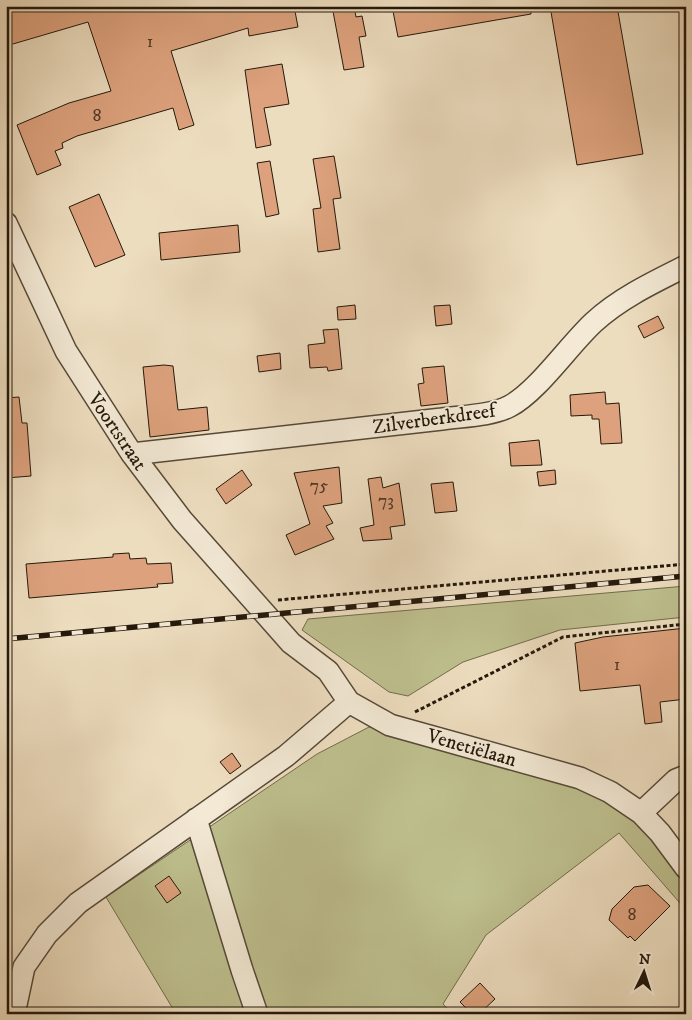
<svg xmlns="http://www.w3.org/2000/svg" width="692" height="1020" viewBox="0 0 692 1020" font-family="'IM FELL DW Pica',serif">
  <style>
    .green { fill: #bebf8e; stroke: #716c4c }
    .building { fill: #dda27d; stroke: #24180b }
    .lines { fill: none; stroke-linecap: round; stroke-linejoin: round }
    .minor-casing { stroke: #564938; stroke-width: 24 }
    .path { stroke: #24180b; stroke-width: 3; stroke-dasharray: 4 2.5; stroke-linecap: butt }
    .minor { stroke: #f3e9d5; stroke-width: 21 }
    .rail-casing { stroke: #24180b; stroke-width: 5.5 }
    .rail { stroke: #f3e9d5; stroke-width: 4; stroke-dasharray: 11; stroke-linecap: butt }
    .labels { text-anchor: middle; stroke-width: 4; stroke-linejoin: round; paint-order: stroke }
    .number-label { font-size: 18px; fill: #523a28 }
    .street-label { font-size: 20px; fill: #24180b; stroke: #f3e9d5 }
  </style>
  <rect width="100%" height="100%" fill="#edddbf"/>
  <filter id="stains"><feTurbulence type="fractalNoise" baseFrequency=".004" numOctaves="4"/><feColorMatrix values="0 0 0 0 .2 0 0 0 0 .09 0 0 0 0 .02 0 0 0 .5 -.17"/></filter>
  <radialGradient id="worn" r=".72"><stop offset=".6" stop-color="#630" stop-opacity="0"/><stop offset="1" stop-color="#630" stop-opacity=".3"/></radialGradient>
  <path class="green" d="M686,586V617L560,630L463,662L408,696L389,692L302,630L308,619Z
    M369,727L492,756L598,796L646,823L686,880V910L619,833L486,935L443,1004L453,1014H176L106,897L317,754Z"/>
  <path class="building" d="M6,6H294L298,27L249,36L248,28L171,51L194,125L179,130L173,108L77,136L62,143L63,148L55,151L61,165L37,175L17,125L69,103L111,91L88,22L6,46Z
    M332,6H354L356,17L362,16L366,36L359,37L364,67L344,70Z
    M392,6H531V14L398,37Z
    M550,6H617L643,154L577,165Z
    M282,64L289,104L264,108L271,145L256,148L245,70Z
    M334,156L341,198L333,199L340,249L318,252L313,209L321,208L313,159Z
    M270,161L279,214L266,217L257,163Z
    M99,194L125,255L95,267L69,207Z
    M238,225L240,252L161,260L159,233Z
    M355,305L356,319L338,320L337,307Z
    M450,305L452,324L436,326L434,306Z
    M658,316L664,328L644,338L638,326Z
    M338,329L342,369L328,371L327,367L310,368L308,345L325,343L323,330Z
    M280,353L281,369L259,372L257,356Z
    M164,365L173,366L178,410L207,407L209,430L150,437L143,367Z
    M444,366L448,403L421,406L418,384L424,383L422,368Z
    M605,392L606,404L619,403L622,443L601,444L599,419H592V415L571,416L570,395Z
    M19,397L22,423H27L31,476L6,478V398Z
    M539,440L542,465L511,466L509,443Z
    M339,467L342,503L323,506L333,523L326,526L334,539L295,555L286,535L310,524L294,473Z
    M242,470L252,485L226,504L216,489Z
    M555,470L556,484L539,486L537,472Z
    M381,477L383,488L399,483L405,525L390,527L392,539L363,541L360,528L374,525L368,479Z
    M453,482L457,511L435,513L431,484Z
    M129,553L130,559L146,558L147,564L171,563L173,583L157,584L158,587L29,598L26,564L113,557V554Z
    M686,628V699L660,702L662,722L645,724L640,685L580,691L575,643L603,637Z
    M232,753L241,766L230,774L220,762Z
    M169,876L181,893L167,903L155,886Z
    M648,885L670,906L635,941L630,936L628,938L609,920L612,909L634,887Z
    M480,983L495,999L479,1014H472L460,1002Z"/>
  <g class="lines">
    <defs>
      <path id="minor" d="M6,223L66,351L132,454L182,520L291,643L328,671L349,702L390,725L580,778L610,792L641,813L660,833L686,868
        M132,454L442,419C463,416 491,416 510,406C538,391 569,345 594,322C620,298 654,282 686,266
        M641,813L676,780L686,776
        M196,819L242,970L257,1014
        M14,1014L24,967L47,934L78,903L286,756L349,702"/>
    </defs>
    <use href="#minor" class="minor-casing"/>
    <path class="path" d="M278,600L686,564
      M415,712L563,637L686,624"/>
    <use href="#minor" class="minor"/>
    <defs>
      <path id="rail" d="M6,639L686,576"/>
    </defs>
    <use href="#rail" class="rail-casing"/>
    <use href="#rail" class="rail"/>
  </g>
  <g class="labels">
    <g class="number-label">
      <text x="150" y="47">1</text>
      <text x="97" y="121">8</text>
      <text x="319" y="491">75</text>
      <text x="386" y="506">73</text>
      <text x="617" y="670">1</text>
      <text x="632" y="920">8</text>
    </g>
    <g class="street-label">
      <text transform="translate(434 418) rotate(-8)" y="7">Zilverberkdreef</text>
      <text transform="translate(118 431) rotate(56)" y="7">Voortstraat</text>
      <text transform="translate(472 747) rotate(16)" y="7">Venetiëlaan</text>
    </g>
  </g>
  <rect width="692" height="1020" fill="none" stroke="#edddbf" stroke-width="25"/>
  <rect x="8" y="8" width="677" height="1005" fill="none" stroke="#24180b" stroke-width="2.5"/>
  <rect x="12" y="12" width="667" height="995" fill="none" stroke="#24180b"/>
  <g transform="translate(644 972) rotate(4)" stroke="#f3e9d5" stroke-width="4" paint-order="stroke">
  <path d="M0-4L9 19L0 12L-9 19Z" fill="#24180b"/>
  <text y="-8" font-size="14" font-weight="bold" text-anchor="middle" fill="#24180b">N</text>
  </g>
  <rect width="100%" height="100%" filter="url(#stains)"/>
  <rect width="100%" height="100%" fill="url(#worn)"/>
</svg>
